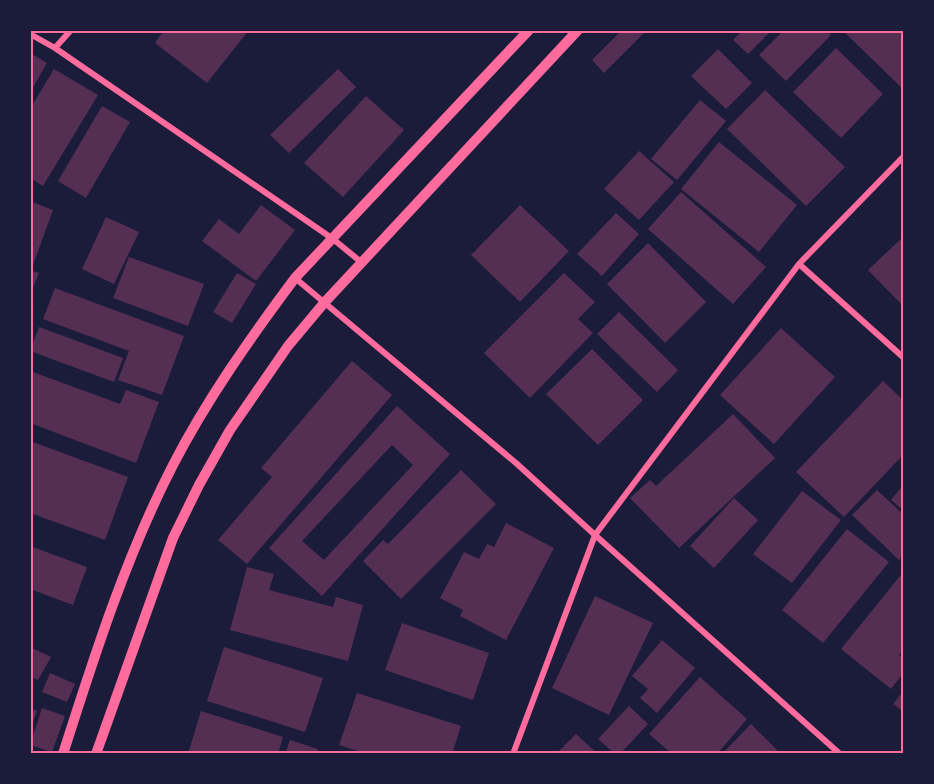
<svg xmlns="http://www.w3.org/2000/svg" width="934" height="784" viewBox="0 0 934 784" font-family="'Fira Sans Condensed',sans-serif">
  <style>
    .building { fill: #542f53; fill-rule: evenodd }
    .lines { fill: none; stroke-linecap: round; stroke-linejoin: round }
    .minor { stroke: #ff6b9d; stroke-width: 6 }
    .tertiary { stroke: #ff6b9d; stroke-width: 10 }
    .neatline { fill: none; stroke: #ff6b9d; stroke-width: 2 }
  </style>
  <rect width="100%" height="100%" fill="#1b1b3a"/>
  <path class="building" d="M164,30H249L207,83L155,43Z
    M622,30H647L604,73L592,60Z
    M743,30H772L748,54L733,40Z
    M784,30H826L831,35L786,81L759,55Z
    M842,30H904V90Z
    M836,48L883,94L841,138L793,92Z
    M718,49L752,83L726,109L691,76Z
    M30,53L47,63L30,93Z
    M54,69L98,95L43,186L30,178V109Z
    M338,69L356,87L289,153L270,135Z
    M765,90L845,167L806,206L727,129Z
    M366,96L404,130L343,197L304,163Z
    M700,100L726,121L677,180L651,159Z
    M102,106L130,122L86,198L58,181Z
    M719,142L797,205L759,252L681,189Z
    M639,151L674,182L639,220L604,189Z
    M681,192L766,267L733,304L648,229Z
    M30,201L53,210L33,265L30,264Z
    M261,205L295,230L256,281L202,241L219,219L239,234Z
    M520,205L569,251L520,302L471,255Z
    M616,213L639,234L602,276L577,254Z
    M106,217L139,232L114,284L82,269Z
    M904,236V307L868,270Z
    M648,243L706,302L665,343L607,284Z
    M129,257L204,284L188,326L113,298Z
    M30,270L39,273L30,295Z
    M237,273L256,284L232,323L213,312Z
    M564,273L595,302L578,319L593,333L530,398L484,353Z
    M55,288L184,336L162,395L118,380L129,351L43,319Z
    M619,312L678,370L657,392L597,334Z
    M39,327L123,358L114,382L30,351Z
    M781,328L835,377L774,444L720,395Z
    M592,349L643,400L598,445L546,394Z
    M352,361L392,395L247,564L218,540L272,477L261,468Z
    M33,372L120,404L126,390L159,402L136,463L30,423V380Z
    M883,381L904,401V454L844,517L796,472Z
    M397,406L450,454L322,596L269,548ZM392,445L413,465L324,560L302,541Z
    M733,414L775,458L679,548L630,498L650,480L656,486Z
    M30,441L128,477L105,540L30,513Z
    M461,470L496,504L401,599L363,561L383,540L388,544Z
    M904,484V511L891,500Z
    M877,490L904,515V555L899,560L852,515Z
    M802,491L841,520L792,583L753,554Z
    M734,498L758,520L714,568L690,546Z
    M506,523L554,548L506,640L460,616L463,610L440,598L464,552L479,559L487,544L494,547Z
    M847,529L889,562L823,643L782,610Z
    M30,546L87,567L73,605L30,589Z
    M247,567L274,574L269,590L333,607L336,597L363,605L348,661L230,630Z
    M904,571V649L899,655L904,659V672L891,689L841,649Z
    M595,596L653,623L609,715L552,688Z
    M402,623L489,653L473,700L385,670Z
    M662,640L695,668L657,713L640,698L648,689L632,676Z
    M30,647L51,657L38,680L30,677Z
    M224,647L323,678L305,732L207,701Z
    M50,673L75,684L67,702L42,692Z
    M700,677L747,719L717,754H672L649,734Z
    M904,690V712L893,704Z
    M357,693L461,726L452,754H367L339,745Z
    M629,706L648,724L620,754H615L598,739Z
    M30,708L37,711L30,731Z
    M42,708L65,716L52,752L30,745Z
    M201,711L283,737L278,754H188Z
    M751,724L781,754H722Z
    M576,734L598,754H556Z
    M290,740L318,749L317,754H285Z"/>
  <g class="lines">
    <path class="minor" d="M30,34L55,48L333,239L361,262
      M55,48L71,30
      M799,264L904,358
      M295,278L516,463L595,535L513,754
      M840,754L595,535L799,264L904,156"/>
    <path class="tertiary" d="M63,754C94,657 126,556 173,465C207,399 251,337 295,278L529,30
      M96,754L173,538L199,485L230,430L288,346L324,303L578,30"/>
  </g>
  <rect width="934" height="784" fill="none" stroke="#1b1b3a" stroke-width="63"/>
  <rect x="32" y="32" width="870" height="720" class="neatline"/>
</svg>
